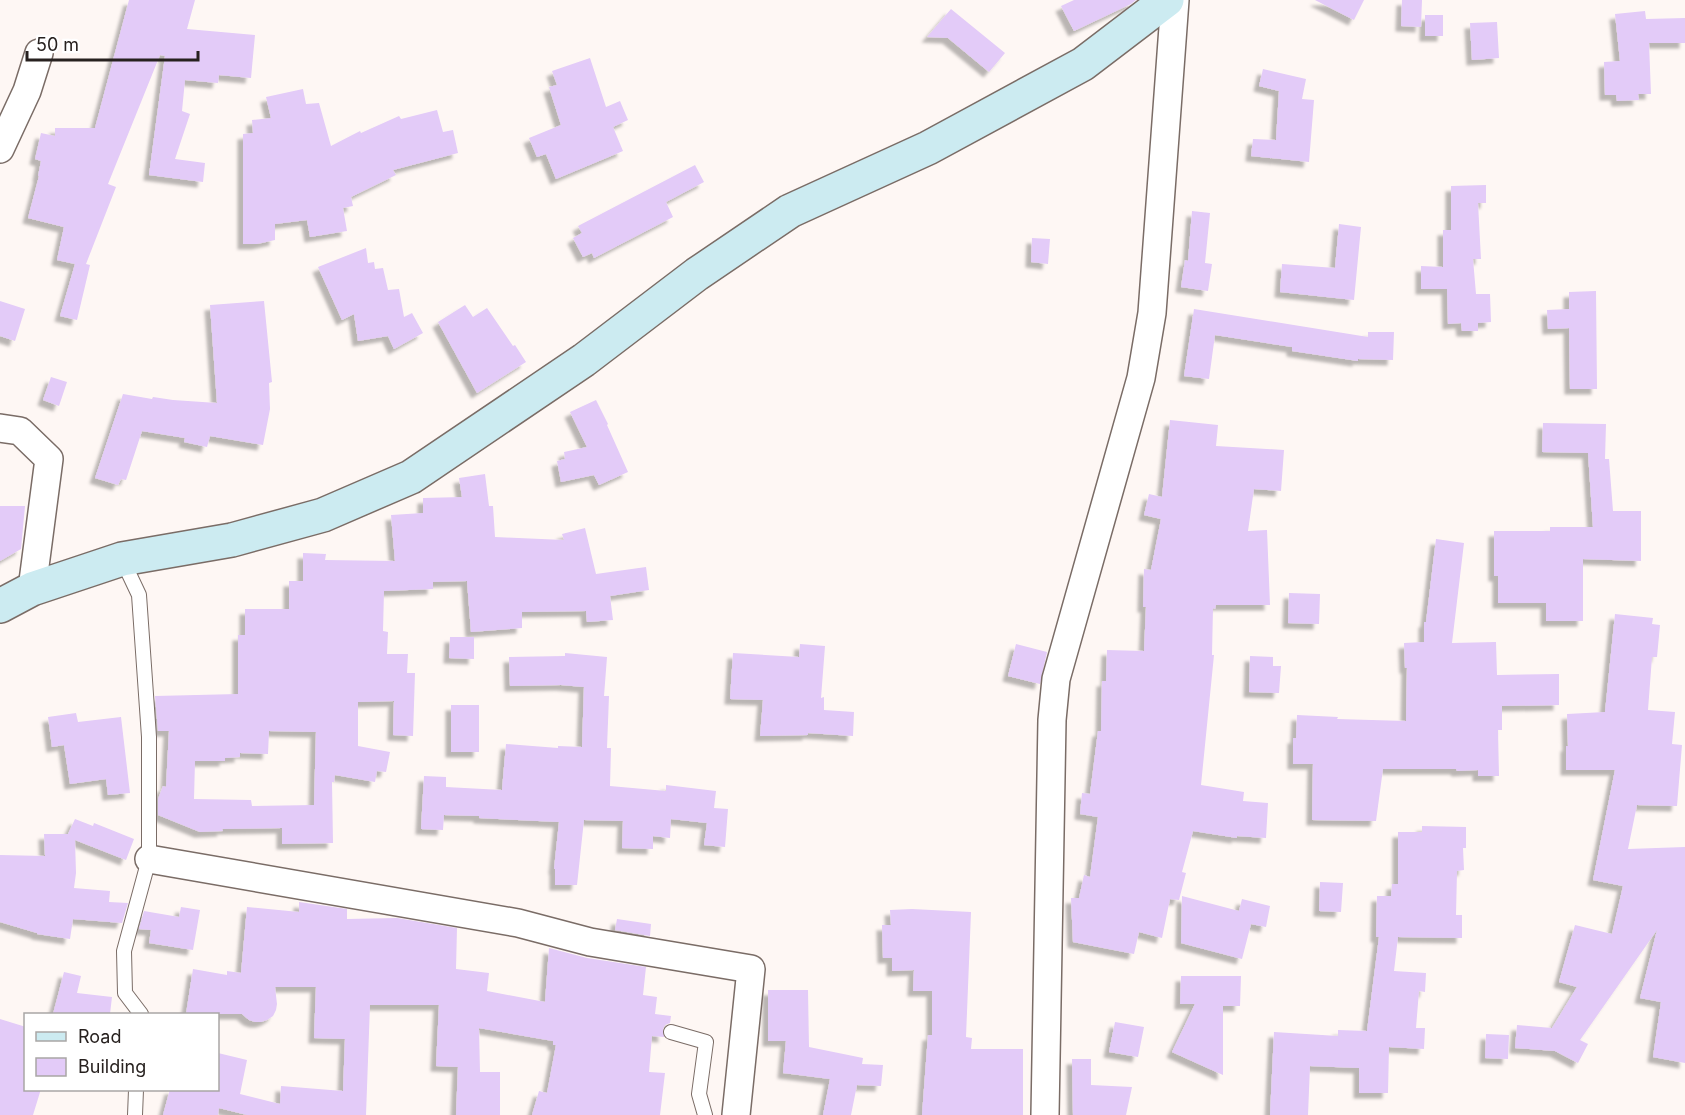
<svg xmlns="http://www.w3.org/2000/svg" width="1685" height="1115" viewBox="0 0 1685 1115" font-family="Inter,sans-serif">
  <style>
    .building { fill: #e3cbf8; fill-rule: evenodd; filter: url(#shadow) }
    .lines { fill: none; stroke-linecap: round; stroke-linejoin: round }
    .lane-casing { stroke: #7a6c66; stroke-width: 16 }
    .street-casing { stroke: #7a6c66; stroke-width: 30 }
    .secondary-casing { stroke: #7a6c66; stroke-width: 36 }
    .lane { stroke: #fff; stroke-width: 14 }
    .street { stroke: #fff; stroke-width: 27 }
    .secondary { stroke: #ccebf1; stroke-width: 33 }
  </style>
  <defs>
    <filter id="shadow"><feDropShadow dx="-5.5" dy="5.5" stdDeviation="1.5" flood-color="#0004"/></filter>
  </defs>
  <rect width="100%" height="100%" fill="#fef7f4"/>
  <path class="building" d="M129,0H195L187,29L255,35L251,78L219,75L218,83L185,80L182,111L190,114L175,159L205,163L203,182L149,175L165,56L160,55L108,184L116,187L86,264L90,265L77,320L60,316L75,264L57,260L64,227L28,218L39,176H38L41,161L35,159L41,133L55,136V128H95Z
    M1074,0H1136L1131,4L1074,31L1061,6Z
    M1315,0H1364L1354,20Z
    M1402,0H1422L1421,27L1401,26Z
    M951,9L1005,53L989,72L948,38L927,37Z
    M1645,11L1646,19L1685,18V43H1649L1651,94H1638L1639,100L1617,101L1616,95H1605L1604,62L1620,61L1615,14Z
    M1425,15H1443V36H1425Z
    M1497,22L1499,58L1472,60L1470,23Z
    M590,58L606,107L620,101L628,120L613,127L623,151L556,179L546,154L537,157L529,138L561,125L549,87L557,85L552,71Z
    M1263,69L1306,79L1302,99L1314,100L1309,162L1251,156L1253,139L1276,140L1279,91L1259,86Z
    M303,89L306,104L319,103L331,146L360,131L361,133L399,116L401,119L437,110L443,132L453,130L458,153L393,170L396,175L351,197L353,206L343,208L347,231L310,237L307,220L275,224V240L257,244H243V134L253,133L252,120L271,118L266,97Z
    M695,165L704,182L666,202L673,217L594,258L592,253L583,257L573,238L582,233L578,226Z
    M1486,185V203H1478L1481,259H1473L1476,294H1490L1491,322L1478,323V331H1462L1461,323L1448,324L1447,289H1421V266L1443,267V230H1451V186Z
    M1192,211L1210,213L1205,263L1212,264L1208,291L1181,287L1185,260L1188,261Z
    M1339,224L1361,227L1354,300L1280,292L1282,264L1335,268Z
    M1032,238L1050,239L1048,264L1031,262Z
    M366,248L368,263L374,262L375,269L383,268L388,290L399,289L404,317L412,313L423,333L394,349L388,336L358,341L354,314L342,320L318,267Z
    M1596,291L1597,389H1570L1569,328L1548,329L1547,310L1569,309V292Z
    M0,301L25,309L15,341L0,336Z
    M264,301L272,382L269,383L270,409L263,445L210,436L207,447L184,442L185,438L142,431L126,480L121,479L118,485L95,478L123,394L152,399L153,397L173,400L217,403L210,305Z
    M465,305L473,317L487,308L513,346L515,345L526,362L477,393L438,322Z
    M1194,309L1368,337V332H1394L1393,360L1358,359V361L1292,351V347L1215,335L1209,379L1184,376Z
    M51,377L67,382L59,406L43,400Z
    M596,400L608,424L607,425L628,472L599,485L594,475L561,482L557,461L565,459L564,452L587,447L570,412Z
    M1170,420L1218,425L1216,446L1284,450L1281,491L1254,489L1248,531L1267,530L1270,605H1216L1215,609L1213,608L1212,655H1214L1201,785L1244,792L1243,801L1268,803L1266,838L1237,836V838L1193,831L1182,872L1186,873L1179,900L1170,899L1162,938L1139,932L1134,954L1073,942L1071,898H1079L1084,875L1090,877L1098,817L1080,814L1082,793L1090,794L1098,731H1101L1102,681H1106L1107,650L1144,651L1146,607H1143L1144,569L1151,570L1161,519L1144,515L1149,494L1162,497Z
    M1543,423L1606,424L1605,459H1609L1613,511H1641V561L1583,559V621H1546V603H1498V576H1494V531H1550V527H1593L1588,453L1542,452Z
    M485,474L489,506H493L495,537L564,540L562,534L585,528L596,574L646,567L649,590L610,596L613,620L587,622L586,611L522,612V628L471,632L467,581L433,582V589L384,591L383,631L388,632L387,654H408L407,673H415L413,736L393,735L394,701L358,702V746L390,752L386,772L377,771L375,782L335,775L334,782H332L333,843L282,844V828L222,829L223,831L200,832L158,815V799L163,786L166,787L169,731H158L155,696L238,694V635H245V609H289V581H303V553L326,554L325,560L395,561L391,515L423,513V498L462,497L459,478ZM269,731L316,732L314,805L252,806L251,800L194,799L195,761H225V758L240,757V753L268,754Z
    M0,506H25L21,549L0,561Z
    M1436,539L1464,543L1452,643L1496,642L1497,675L1559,674V705L1502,706V730H1498L1499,776H1478V770L1457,771L1456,769H1383L1376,821L1312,820L1313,764H1293V738H1296L1297,715L1338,717L1337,719L1406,721L1407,668H1405L1404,643L1424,642V622H1426Z
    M1289,593L1320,594L1319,624L1288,623Z
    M1615,614L1653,618L1652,624L1660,625L1657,657H1652L1648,710L1675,712L1672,744L1682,745L1677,806L1637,805L1628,849L1685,847V1063L1653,1057L1661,1002L1640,998L1657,930L1580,1040L1588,1044L1578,1063L1555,1051L1515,1048L1517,1025L1552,1028L1577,987L1559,982L1575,925L1612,934L1623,886L1593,880L1615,770H1566V746H1568L1567,714L1605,712Z
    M450,637H474V659L449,658Z
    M800,644L825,646L821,698L824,697V710L854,712L853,736L808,733V735L760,736L763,700L730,699L733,653L799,657Z
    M1016,644L1047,652L1040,684L1008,676Z
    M565,653L607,657L604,696H609L607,748H611L610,786L666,791V785L716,791L714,808L728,809L725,847L704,845L707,823L671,819L670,838L653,836V849L622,848L623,821L584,820L577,885H555V869H554L559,822L479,818V816L444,815L443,830L421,829L424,776L446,777V787L502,790L506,744L558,748V746L582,747L584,687L561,685L510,686L509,657L565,656Z
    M1250,656L1273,657V666H1281L1279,693L1249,692Z
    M451,705H479V752H451Z
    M76,713L78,722L121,717L130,793L108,795L106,779L70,784L64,745L52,747L48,717Z
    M75,819L93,826L94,823L134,839L126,860L75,840L76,873L74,888L110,891L109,902L128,903L122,923L73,919L70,939L37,934V933L0,922V855L45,856L44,834H68Z
    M1422,826L1466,827V848H1463L1464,870L1457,871L1456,915H1462V938L1398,937L1394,971L1426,973L1425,992L1419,991L1416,1028H1425L1424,1049L1389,1047L1388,1093H1359V1068L1310,1066L1308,1115H1270L1274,1032L1338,1036V1030L1367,1031L1379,937H1376L1377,896H1391L1392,884H1398V832H1422Z
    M1320,882L1343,883L1341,912L1319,911Z
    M1182,896L1239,911L1242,899L1270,906L1266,927L1251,924L1242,959L1181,943Z
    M299,902L347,909V919L397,918L457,928L456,969L489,973L487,991L545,1002L549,948L587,958L646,967L643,995L657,997L655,1014L671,1016L670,1023L665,1025L663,1029L664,1037L652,1036L649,1072L665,1073L660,1115H532L539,1091L547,1093L556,1045H553V1041L479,1028L480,1072H500V1115H456L458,1067L436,1066L439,1005H370L366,1115H247L219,1108L218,1115H163L170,1089H218V1053L247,1060L240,1094L280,1104L281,1086L343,1091L345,1039L314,1038L316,987H275L277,1004L276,1010L273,1016L267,1020L261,1022H255L249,1020L242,1014H186L193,969L227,975V971L241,973L247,907L299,912Z
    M181,907L200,910L193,950L149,943L151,930L139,929L144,911L179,917Z
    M912,909L971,912L966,1037L972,1038L971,1049H1023V1115H922L928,1035H932V991H913L914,970L892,971V958H883L882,925H891L890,910Z
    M617,919L651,924L650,936L615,930Z
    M64,972L81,976L77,993L112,997L110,1014H87L72,1013V1014H53Z
    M1181,976H1241L1240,1006H1223V1075L1172,1052L1195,1004H1180Z
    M768,990H808L809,1047L863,1058L862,1064L883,1065L881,1086L857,1085L851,1115H823L830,1079L783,1073L786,1041H768Z
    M0,1019L26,1027V1089H41L33,1115H0Z
    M1115,1022L1144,1027L1138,1057L1109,1052Z
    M1486,1034L1509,1035L1508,1059L1485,1058Z
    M1072,1059H1091V1085L1132,1087L1126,1115H1073Z"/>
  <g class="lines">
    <defs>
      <path id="lane" d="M122,559L139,595L149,737V859L124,951L125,993L141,1014
        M671,1032L706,1042L699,1094L705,1115
        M135,1115L136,1090"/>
      <path id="street" d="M0,149L27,91L39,53
        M0,428L20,431L49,459L32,589
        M149,859L518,923L590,942L751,969L736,1115
        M1045,1115L1052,720L1056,679L1141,378L1152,313L1175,0"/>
      <path id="secondary" d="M0,606L32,589L122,559L232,540L323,515L411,477L584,360L697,274L790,211L928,148L1083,64L1167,0"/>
    </defs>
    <use href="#lane" class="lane-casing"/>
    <use href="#street" class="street-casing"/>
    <use href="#secondary" class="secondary-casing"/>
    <use href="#lane" class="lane"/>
    <use href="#street" class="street"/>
    <use href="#secondary" class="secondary"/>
  </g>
  <rect x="24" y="1013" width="195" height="78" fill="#ffffff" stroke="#a9a6a5" stroke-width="1.5"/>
  <rect x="36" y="1032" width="30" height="9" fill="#ccebf1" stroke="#a9a6a5" stroke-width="1.5"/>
  <text x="78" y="1043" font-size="18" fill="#27211f">Road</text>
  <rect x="36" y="1058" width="30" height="18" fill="#e3cbf8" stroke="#a9a6a5" stroke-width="1.5"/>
  <text x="78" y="1073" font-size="18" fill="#27211f">Building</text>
  <path d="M27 51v9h171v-9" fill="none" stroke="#27211f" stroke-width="3"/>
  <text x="36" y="51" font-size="18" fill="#27211f" stroke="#ffffff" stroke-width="4.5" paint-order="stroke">50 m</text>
</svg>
